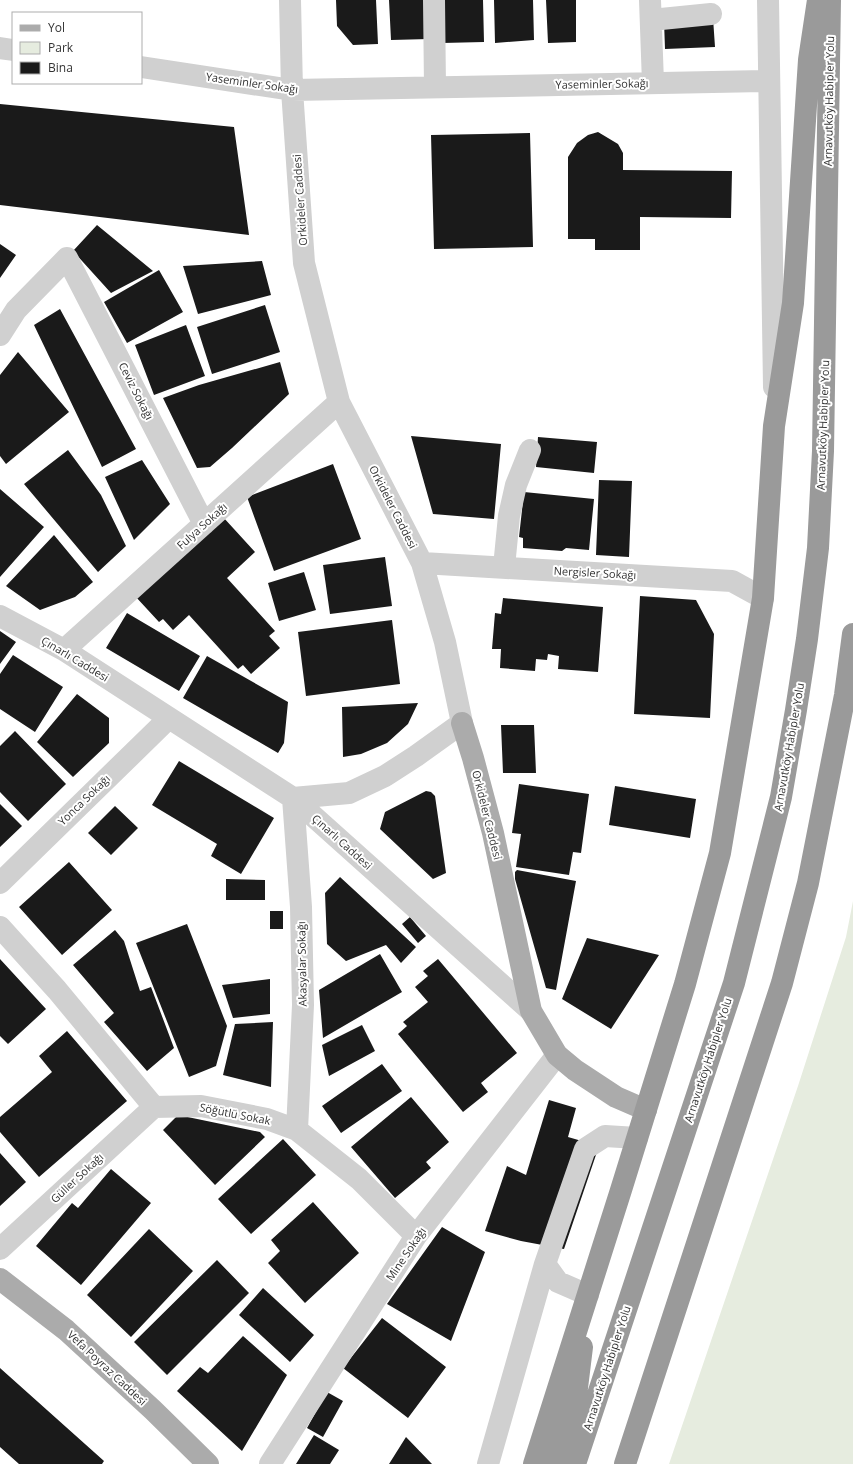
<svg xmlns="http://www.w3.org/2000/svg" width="853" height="1464" viewBox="0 0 853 1464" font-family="'Open Sans',sans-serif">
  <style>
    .green { fill: #e6ecdf }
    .building { fill: #1a1a1a }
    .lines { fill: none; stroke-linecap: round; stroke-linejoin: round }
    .minor { stroke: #d0d0d0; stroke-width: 22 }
    .major { stroke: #ababab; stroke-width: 22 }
    .highway { stroke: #9a9a9a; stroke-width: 22 }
    .labels { text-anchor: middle; stroke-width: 4; stroke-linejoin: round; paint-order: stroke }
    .street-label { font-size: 11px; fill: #333; stroke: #fff }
  </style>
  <rect width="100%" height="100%" fill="#fff"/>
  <path class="green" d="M853,901V1464H669L798,1086L846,937Z"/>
  <path class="building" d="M336,0H376L378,44L353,45L337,26Z
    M389,0H428L429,39L391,40Z
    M441,0H483L484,42L442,43Z
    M494,0H533L534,40L495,43Z
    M546,0H576V42L548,43Z
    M713,18L715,47L665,49L664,21Z
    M0,104L234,127L249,235L0,205Z
    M598,132L618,144L623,153V170L732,171L731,218L640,217V250H595V239H568V157L577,143L588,135Z
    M530,133L533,247L434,249L431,135Z
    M97,225L153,271L111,293L73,251Z
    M0,244L16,255L0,278Z
    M262,261L271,295L198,314L183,266Z
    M159,270L183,312L127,343L104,302Z
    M265,305L280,352L212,374L197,327Z
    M60,309L136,449L102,467L34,325Z
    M186,325L205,376L154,395L135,345Z
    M18,352L69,412L6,464L0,456V375Z
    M280,362L289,394L232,448L210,467L197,468L163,398L199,385Z
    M411,436L501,444L494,519L433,514Z
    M538,437L597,442L594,473L536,467Z
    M68,450L101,495L126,546L98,572L24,484Z
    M142,460L170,504L134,540L105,477Z
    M333,464L361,539L274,571L247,497Z
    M599,480L632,481L629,557L596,555Z
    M0,489L44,527L0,577Z
    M524,492L594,499L589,550L566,548L562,551L523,548V538L519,537Z
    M223,517L255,552L227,578L275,631L269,636L280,648L251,674L243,665L238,669L189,615L173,630L163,619L159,622L135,596Z
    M54,535L93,582L75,597L40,610L6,586Z
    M385,557L392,606L330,614L323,565Z
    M304,572L316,610L279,621L268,583Z
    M640,596L696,600L714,634L710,718L634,714Z
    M503,598L603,607L598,672L558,669L559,656L548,654L547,660L536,659L535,671L500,668L501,649H492L495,613L501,614Z
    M127,613L200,656L179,691L106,648Z
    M392,620L400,684L306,696L298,632Z
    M0,631L16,642L0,664Z
    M13,655L63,687L35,732L0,709V674Z
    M207,656L288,702L284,743L278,753L183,698Z
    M77,694L109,718V743L73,777L37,742Z
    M418,703L408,724L387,743L361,754L343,757L342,707Z
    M501,725H534L536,773H503Z
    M15,731L66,784L28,821L0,792V746Z
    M179,761L274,818L241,874L211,856L217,844L152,805Z
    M519,784L589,794L581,853L573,852L569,875L516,867L521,834L512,833Z
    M615,786L696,799L690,838L609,825Z
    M426,791L431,792L435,796L446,873L433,879L380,829L385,812Z
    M0,804L22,826L0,847Z
    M115,806L138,828L111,855L88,833Z
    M69,862L112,910L62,955L19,907Z
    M517,870L576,881L556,990L546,988L515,879V872Z
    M340,877L416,947L401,963L386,945L346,961L327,944L325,893Z
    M226,879L265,880V900H226Z
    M270,911H283V929H270Z
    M410,917L426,936L418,943L402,924Z
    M187,924L227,1026L216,1066L189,1077L136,943Z
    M115,930L124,941L140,991L151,987L174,1048L147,1071L104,1022L114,1013L73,965Z
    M587,938L659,955L611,1029L562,999Z
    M380,954L402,992L323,1038L319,990Z
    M0,959L46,1009L8,1044L0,1036Z
    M438,959L517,1053L481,1083L488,1092L463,1112L398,1034L407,1026L403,1022L428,1002L415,987L428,976L423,971Z
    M270,979V1014L233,1018L222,985Z
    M273,1022L271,1087L223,1075L235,1024Z
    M362,1025L375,1051L329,1076L322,1045Z
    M67,1031L127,1101L39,1177L0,1132V1117L52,1072L39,1056Z
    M382,1064L402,1091L341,1133L322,1106Z
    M411,1097L449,1142L426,1162L431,1168L395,1198L351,1147Z
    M549,1100L576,1108L568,1137L599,1146L564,1249L521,1241L485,1231L507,1166L526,1175Z
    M178,1115L260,1132L265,1137L215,1185L163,1130Z
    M283,1139L316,1175L251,1234L218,1199Z
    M0,1153L26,1182L0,1206Z
    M111,1169L151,1203L81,1285L36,1246L72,1203L78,1208Z
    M313,1202L359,1253L305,1303L268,1263L280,1251L271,1240Z
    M442,1227L485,1252L451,1341L387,1304Z
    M149,1229L193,1271L131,1337L87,1295Z
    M217,1260L249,1293L167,1375L134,1342Z
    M263,1288L314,1335L290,1362L239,1315Z
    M382,1318L446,1367L408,1418L343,1368Z
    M243,1336L287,1375L242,1451L177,1391L200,1367L208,1373Z
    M0,1368L104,1461L102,1464H19L0,1447Z
    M327,1392L343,1401L323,1437L307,1428Z
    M314,1435L339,1450L330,1464H296Z
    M406,1437L432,1464H389Z"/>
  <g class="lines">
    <path class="minor" d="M290,0L292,90L304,263L339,402L422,563L445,642L462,723L416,756L385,776L349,793L293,798
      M434,0L435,87
      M650,0L653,83
      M768,0L774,387
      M651,20L711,14
      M0,48L13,50
      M141,67L292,90L769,81
      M0,335L16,310L67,258L204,524
      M422,563L732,581L763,598
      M504,567L509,516L516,485L530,450
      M0,616L64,650L293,798L531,1011
      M64,650L339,402
      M293,798L301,907L303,1005L297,1130
      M0,883L169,718
      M0,927L57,990L154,1107
      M154,1107L201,1106L267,1119L297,1130L359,1179L416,1236
      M0,1249L154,1107
      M588,1295L558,1282L545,1264L585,1149L605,1136L637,1138
      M270,1464L416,1236L557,1055
      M488,1464L545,1264"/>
    <path class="major" d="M462,723L473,758L493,833L531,1011L557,1055L575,1070L616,1097L646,1110
      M0,1279L66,1330L153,1410L208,1464"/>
    <path class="highway" d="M534,1464L621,1190L685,984L720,853L763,598L774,426L793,303L809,60L818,0
      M555,1464L576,1396L582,1347
      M575,1464L734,983L781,797L796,710L807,639L818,548L823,451L830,0
      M625,1464L782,983L808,883L845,695L853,634"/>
  </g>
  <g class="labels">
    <g class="street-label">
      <text transform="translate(252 83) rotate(8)" y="4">Yaseminler Sokağı</text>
      <text transform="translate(602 84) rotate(-1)" y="4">Yaseminler Sokağı</text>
      <text transform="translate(829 101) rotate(-89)" y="4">Arnavutköy Habipler Yolu</text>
      <text transform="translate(300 200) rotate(-94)" y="4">Orkideler Caddesi</text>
      <text transform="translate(136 391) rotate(63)" y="4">Ceviz Sokağı</text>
      <text transform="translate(823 425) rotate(-88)" y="4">Arnavutköy Habipler Yolu</text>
      <text transform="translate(393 507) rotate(63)" y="4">Orkideler Caddesi</text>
      <text transform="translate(202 526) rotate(-42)" y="4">Fulya Sokağı</text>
      <text transform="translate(595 573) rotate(3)" y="4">Nergisler Sokağı</text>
      <text transform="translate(75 659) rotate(31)" y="4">Çınarlı Caddesi</text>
      <text transform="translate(789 747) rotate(-80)" y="4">Arnavutköy Habipler Yolu</text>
      <text transform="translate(84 800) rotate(-44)" y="4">Yonca Sokağı</text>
      <text transform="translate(487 815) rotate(76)" y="4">Orkideler Caddesi</text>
      <text transform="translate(342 842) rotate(42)" y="4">Çınarlı Caddesi</text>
      <text transform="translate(302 964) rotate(-91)" y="4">Akasyalar Sokağı</text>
      <text transform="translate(708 1060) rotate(-72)" y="4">Arnavutköy Habipler Yolu</text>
      <text transform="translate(235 1114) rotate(11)" y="4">Söğütlü Sokak</text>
      <text transform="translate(77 1178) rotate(-43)" y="4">Güller Sokağı</text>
      <text transform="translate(406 1254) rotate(-56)" y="4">Mine Sokağı</text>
      <text transform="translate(107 1368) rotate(43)" y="4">Vefa Poyraz Caddesi</text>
      <text transform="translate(607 1368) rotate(-72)" y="4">Arnavutköy Habipler Yolu</text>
    </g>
  </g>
  <rect x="12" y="12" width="130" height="72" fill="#ffffff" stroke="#adadad"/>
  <rect x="20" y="25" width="20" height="6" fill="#ababab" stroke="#adadad"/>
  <text x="48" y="32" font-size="12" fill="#333333">Yol</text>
  <rect x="20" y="42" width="20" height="12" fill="#e6ecdf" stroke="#adadad"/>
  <text x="48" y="52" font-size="12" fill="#333333">Park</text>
  <rect x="20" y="62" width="20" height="12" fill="#1a1a1a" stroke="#adadad"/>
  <text x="48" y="72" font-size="12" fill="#333333">Bina</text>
</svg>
